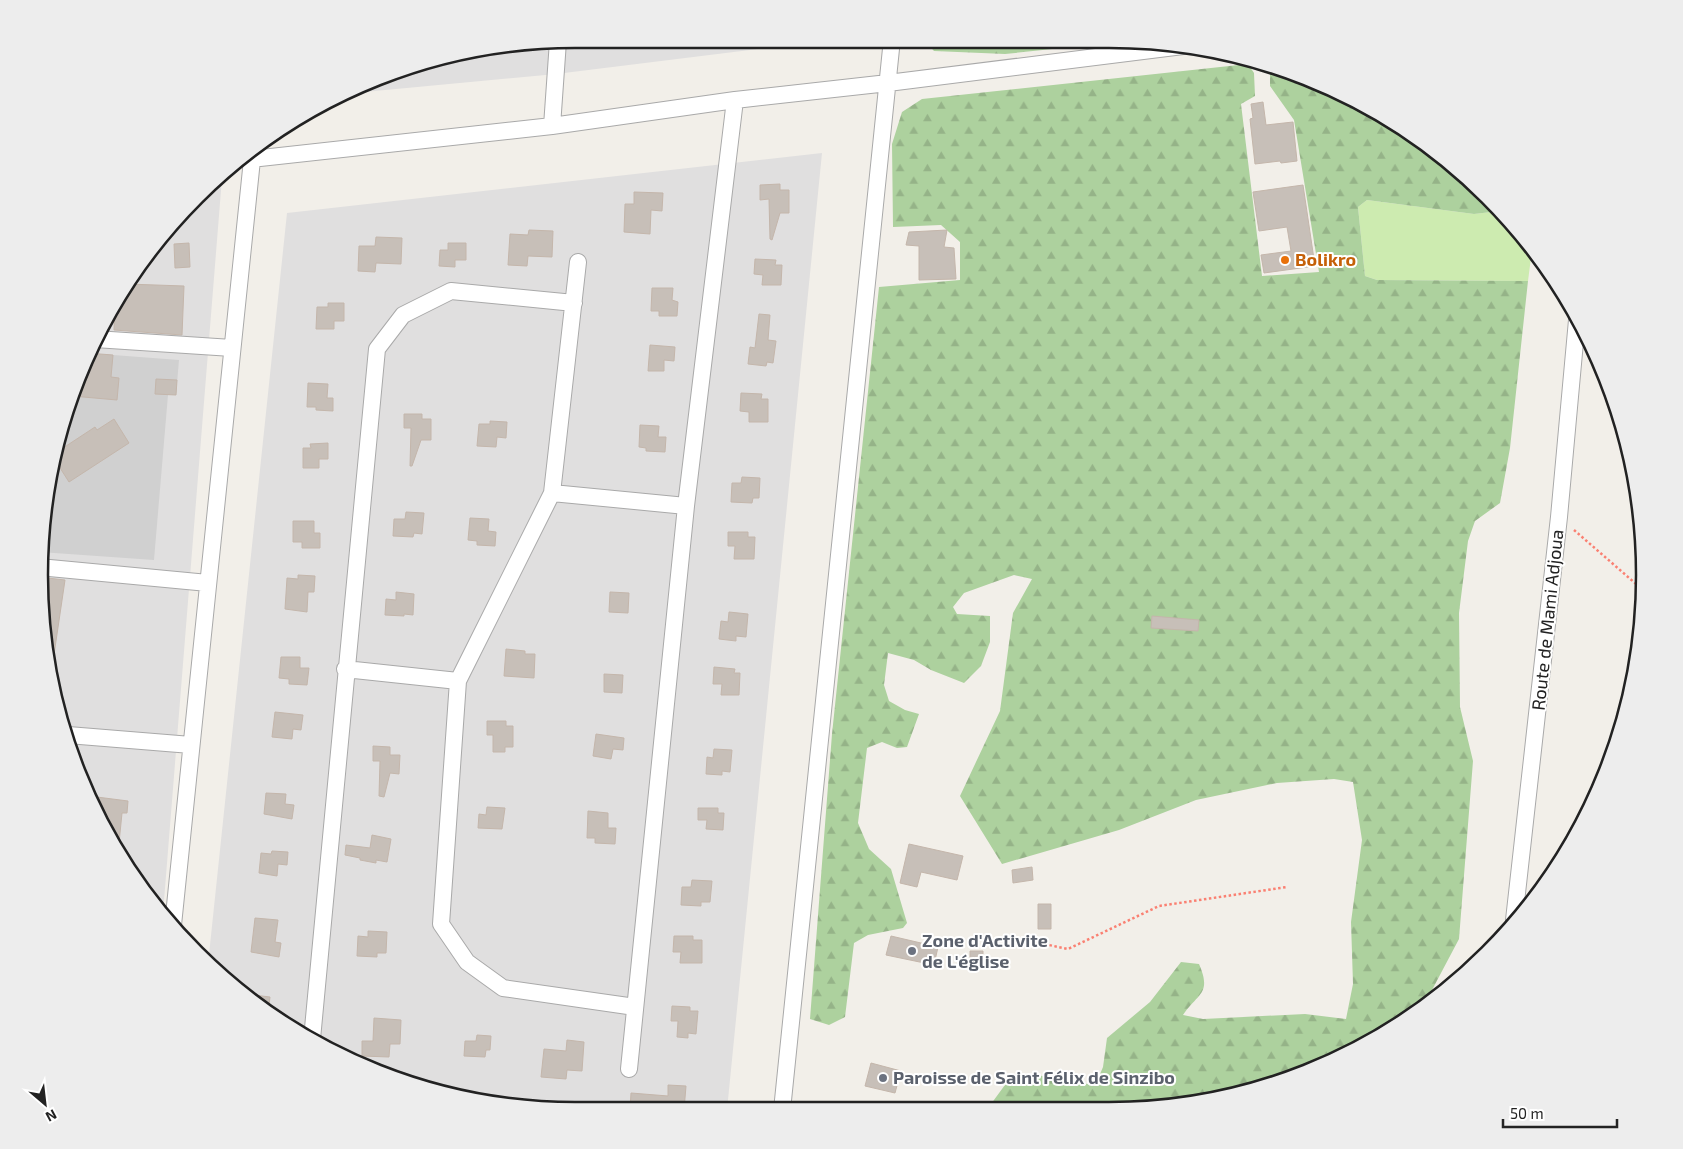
<svg xmlns="http://www.w3.org/2000/svg" width="1683" height="1149" viewBox="0 0 1683 1149" font-family="'Exo 2',sans-serif">
  <style>
    .residential { fill: #e0dfdf }
    .religious { fill: #d0d0d0 }
    .grass { fill: #cdebb0 }
    .forest { fill: url(#forest-firs) }
    .building { fill: #c7bfb8; stroke: #c4b6ab }
    .lines { fill: none; stroke-linecap: round; stroke-linejoin: round }
    .minor-casing { stroke: #a9a9a9; stroke-width: 18 }
    .path { stroke: #fa8072; stroke-width: 2.5; stroke-dasharray: 2.5 2.5; stroke-linecap: butt }
    .minor { stroke: #fff; stroke-width: 16 }
    .food-dot { fill: #e8710a; stroke: #fff; stroke-width: 2 }
    .worship-dot { fill: #6b7280; stroke: #fff; stroke-width: 2 }
    .labels { text-anchor: middle; stroke-width: 4; stroke-linejoin: round; paint-order: stroke }
    .food-label { font-size: 18px; font-weight: bold; fill: #c56008; stroke: #fff; text-anchor: start }
    .street-label { font-size: 18px; fill: #222; stroke: #fff }
    .worship-label { font-size: 18px; font-weight: bold; fill: #5b616d; stroke: #fff; text-anchor: start }
    .rim { fill: none; stroke: #222; stroke-width: 2.5 }
  </style>
  <defs>
    <pattern id="forest-firs" width="22" height="20" patternUnits="userSpaceOnUse" patternTransform="scale(1.25)"><rect width="22" height="20" fill="#add19e"/><path d="M5 1l3.5 6h-7zM16 11l3.5 6h-7z" fill="#95b388"/></pattern>
  </defs>
  <rect width="100%" height="100%" fill="#f2efe9"/>
  <path class="residential" d="M574,39H840L556,74L343,94L369,80L436,57Z
    M822,153L727,1110H575L545,1107L365,1067L277,1020L208,964L287,213Z
    M222,178L163,913L129,872L94,812L49,679L39,575L43,505L80,369L111,306L172,221Z"/>
  <path class="religious" d="M87,353L179,360L176,395H168L154,560L40,552L43,505L80,369Z"/>
  <path class="grass" d="M1367,200L1474,214L1500,211L1532,250L1528,281L1377,280L1365,276L1358,207Z"/>
  <path class="forest" d="M923,39H1108L1130,41L1005,54L934,51Z
    M1248,64L1254,73L1255,96L1241,104L1262,276L1319,272L1294,120L1270,86V68L1346,94L1434,149L1488,196L1500,211L1474,214L1367,200L1358,207L1365,276L1377,280L1528,281L1510,448L1500,503L1475,521L1468,541L1459,613L1460,707L1473,761L1459,939L1423,1007L1346,1055L1213,1100L1108,1110H990L991,1104L1013,1074L1060,1077L1095,1086L1103,1067L1107,1038L1150,1002L1181,962L1199,964C1212,994 1198,993 1183,1015L1203,1019L1305,1014L1346,1019L1353,984L1351,922L1362,840L1353,782L1334,779L1277,783L1196,800L1119,830L1002,864L960,796L1000,711L1013,613L1032,579L1014,575L964,593L953,607L957,614L990,616V642L981,666L964,683L931,670L914,660L888,653L884,685L889,701L905,710L919,714L907,747L897,748L882,742L867,748L858,823L869,849L891,869L907,923L903,928L868,935L854,943L845,1017L829,1025L810,1019L832,734L879,287L960,280V242L941,225L893,227L892,144L902,112L922,99Z"/>
  <path class="building" d="M1263,102L1266,125L1293,122L1297,161L1281,163L1280,161L1255,164L1250,119L1253,118L1251,104Z
    M780,184V190H789V213H780L772,240L770,239L769,199L760,200V185Z
    M1303,185L1315,266L1264,273L1261,255L1291,251L1287,227L1259,231L1253,192Z
    M634,192L663,193L662,211L651,210L650,234L624,232L625,204H634Z
    M529,230L553,231L552,257L528,256L527,266L508,265L510,234L528,235Z
    M947,230L944,247L954,248L956,279L919,280V246L906,245L909,232Z
    M376,237L402,238L401,264L376,263L375,272L358,271L359,246H375Z
    M189,243L190,267L175,268L174,244Z
    M448,243H466V260H455V267L439,266L440,250H448Z
    M755,259L776,260L775,265H782L781,285H762L763,275L754,274Z
    M127,284L184,286L182,335L114,330L115,300Z
    M652,288H673L672,300L678,302L677,316H659V311H651Z
    M328,303H344V321H334V329H316L317,307H328Z
    M759,314L770,315L768,340L776,341L773,363L767,362L766,366L748,364L750,347L755,348Z
    M650,345L675,347L674,361L664,360V371H648Z
    M87,353L113,355L111,377L119,378L117,400L72,396L80,369Z
    M156,379L177,380L176,395L155,394Z
    M308,383L328,384L327,398H333V411L316,410V407H307Z
    M741,393L762,394L761,399H768V422H749V412L740,411Z
    M404,414H422V419H431V440H421L412,466H410L411,428H404Z
    M114,419L129,443L69,482L55,460L57,452L95,427L97,430Z
    M490,421L507,422L506,438L497,437L496,447L477,446L479,424H490Z
    M640,425L659,426L658,437H666L665,452L646,451V448L639,447Z
    M328,443V459H319V468H303V448H311L310,444Z
    M742,477L760,478L759,498H753L752,503L731,502L732,483H741Z
    M406,512L424,513L422,534L414,533L413,537L393,536L394,519H405Z
    M470,518L489,519L488,531L496,532L495,546L477,545V541L468,540Z
    M293,521H314V533H320V548H302V542H293Z
    M728,532H748V537H755L754,559H734L735,546H728Z
    M298,575L315,576L314,592H308L307,612L285,609L287,578L298,579Z
    M39,577L65,580L52,668L48,667Z
    M396,592L414,594L413,615L404,614V616L385,615L386,599L396,600Z
    M610,592L629,593L628,613L609,612Z
    M729,612L748,614L746,637L736,636V641L719,639L721,621L728,622Z
    M1152,616L1199,620L1198,631L1151,628Z
    M506,649L525,651V654H535L534,678L504,676Z
    M281,657H300V668H309L307,685L289,684V679L279,678Z
    M714,667L735,669L734,673H740L739,695H721L722,684H713Z
    M604,674L623,675L622,693L604,692Z
    M275,712L303,715L301,730L293,729L292,739L272,737Z
    M487,721H506V726H513V747H505V752H493V735H487Z
    M596,734L624,738L623,750L613,749L611,759L593,756Z
    M373,746L390,747V755H400L399,774L390,773L384,797L379,796L380,761H373Z
    M714,749L732,750L730,772L722,771V775L706,774L707,757L713,758Z
    M266,793L286,794L285,804L294,805L292,819L264,814Z
    M89,796L128,801L127,813H122L118,853L94,812Z
    M487,807L505,808L502,829L478,828L479,814L486,815Z
    M698,808H718V813H724L723,830L706,829L707,820H698Z
    M588,811L608,813V828H616L615,844L595,843V838H587Z
    M372,835L391,839L387,862L376,860V863L360,860V858L345,855L346,845L370,848Z
    M909,844L963,856L957,880L921,872L917,887L900,883Z
    M272,851L288,852L287,865L278,864L277,876L259,873L261,853L271,854Z
    M1032,867L1033,880L1013,883L1012,870Z
    M692,880L712,881L710,902H701V906L681,905L682,887H691Z
    M1038,904H1051V929H1038Z
    M255,918L278,920L275,942L281,943L279,957L251,952Z
    M368,931L387,932L386,953H377V957L357,956L358,936L368,937Z
    M674,936H693V940H702V963H680L681,952H673Z
    M891,936L938,947L934,965L886,955Z
    M970,951H983V963H970Z
    M246,994L270,997L268,1013L260,1006Z
    M672,1006L690,1007V1011H698L696,1034L688,1033V1038L677,1037L678,1021H671Z
    M374,1018L401,1020L400,1044H390L389,1057L362,1056V1041H373Z
    M477,1035L491,1036L490,1050H486L485,1057L464,1056L465,1041H476Z
    M567,1040L584,1042L582,1071L567,1070L566,1079L541,1077L544,1049L566,1051Z
    M871,1063L901,1071L895,1093L865,1086Z
    M668,1085L686,1086L684,1110H630L631,1093L668,1096Z"/>
  <g class="lines">
    <defs>
      <path id="minor" d="M552,126L558,41
        M252,159L552,126L735,100L888,83L1183,46
        M578,262L552,493L458,681L441,924L467,962L503,988L635,1007
        M95,339L232,348
        M552,493L686,506
        M39,567L208,583
        M345,669L458,681
        M68,735L191,745
        M1514,920L1559,517L1577,320
        M173,925L253,150
        M312,1039L377,349L403,315L451,291L574,303
        M629,1069L686,506L735,100
        M782,1110L892,39"/>
    </defs>
    <use href="#minor" class="minor-casing"/>
    <path class="path" d="M1574,530L1643,590
      M1025,940L1068,949L1159,906L1287,887"/>
    <use href="#minor" class="minor"/>
  </g>
  <circle class="food-dot" cx="1285" cy="260" r="5"/>
  <g class="worship-dot">
    <circle cx="912" cy="951" r="5"/>
    <circle cx="883" cy="1078" r="5"/>
  </g>
  <g class="labels">
    <g class="food-label">
      <text x="1295" y="266">Bolikro</text>
    </g>
    <g class="street-label">
      <text transform="translate(1548 620) rotate(-84)" y="6">Route de Mami Adjoua</text>
    </g>
    <g class="worship-label">
      <text x="922" y="947">Zone d'Activite<tspan x="922" dy="21">de L'église</tspan></text>
      <text x="893" y="1084">Paroisse de Saint Félix de Sinzibo</text>
    </g>
  </g>
  <path d="M0 0H1683V1149H0ZM575 48H1109A527 527 0 0 1 1636 575V575A527 527 0 0 1 1109 1102H575A527 527 0 0 1 48 575V575A527 527 0 0 1 575 48Z" fill="#ededed" fill-rule="evenodd"/>
  <path class="rim" d="M575 48H1109A527 527 0 0 1 1636 575V575A527 527 0 0 1 1109 1102H575A527 527 0 0 1 48 575V575A527 527 0 0 1 575 48Z"/>
  <g transform="translate(45 1104) rotate(152)" stroke="#ffffff" stroke-width="4" paint-order="stroke">
  <path d="M0-4L9 19L0 12L-9 19Z" fill="#222222"/>
  <text y="-8" font-size="14" font-weight="bold" text-anchor="middle" fill="#222222">N</text>
  </g>
  <path d="M1503 1119v8h114v-8" fill="none" stroke="#222222" stroke-width="2.5"/>
  <text x="1510" y="1119" font-size="15" fill="#222222" stroke="#ffffff" stroke-width="4" paint-order="stroke">50 m</text>
</svg>
